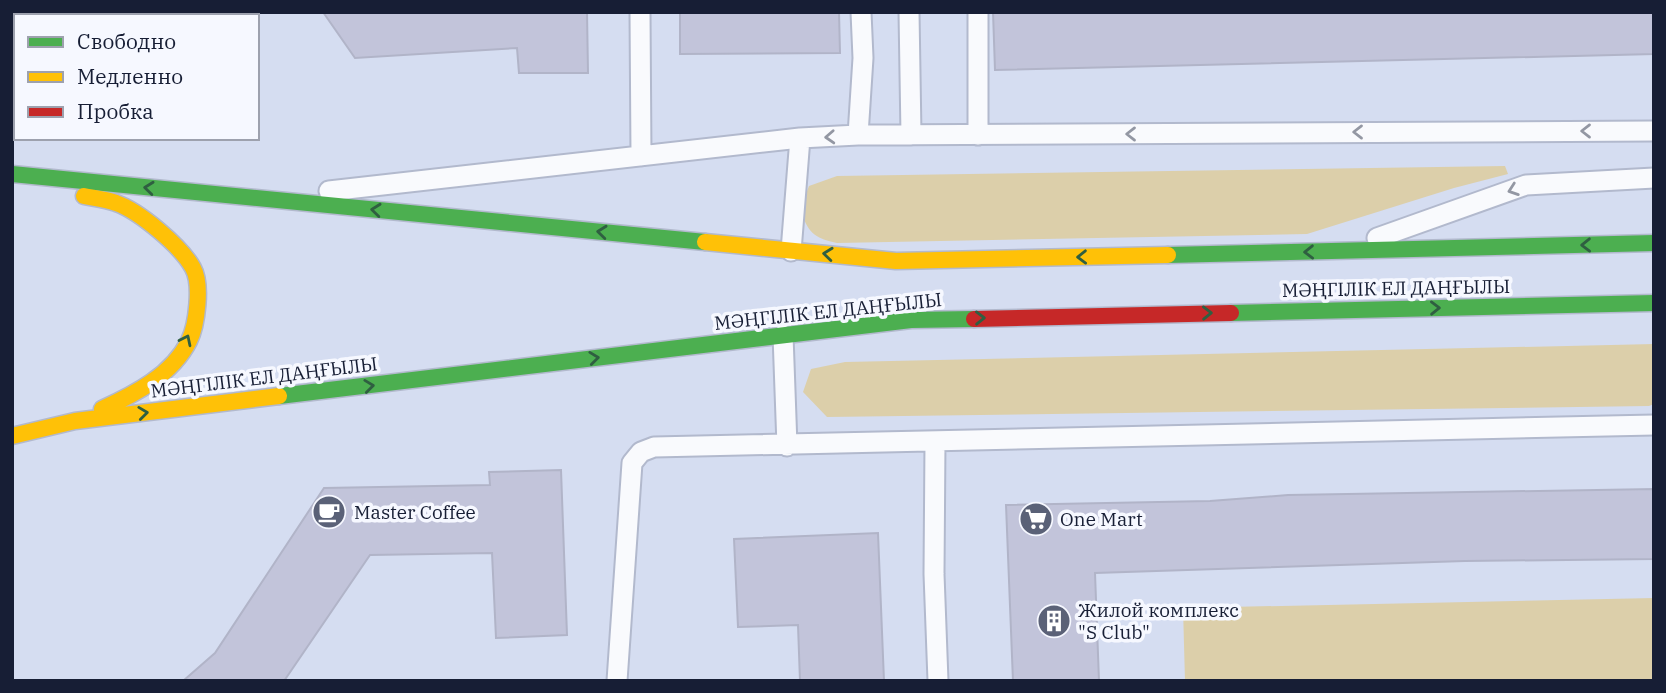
<svg xmlns="http://www.w3.org/2000/svg" width="1666" height="693" viewBox="0 0 1666 693" font-family="'IBM Plex Serif',serif">
  <style>
    .green { fill: #dccfaa }
    .building { fill: #c2c4da; stroke: #b1b4c8; stroke-width: 2 }
    .lines { fill: none; stroke-linecap: round; stroke-linejoin: round }
    .lane-casing { stroke: #b2b9cd; stroke-width: 23 }
    .fast-casing { stroke: #b2b9cd; stroke-width: 19 }
    .slow-casing { stroke: #b2b9cd; stroke-width: 19 }
    .jam-casing { stroke: #b2b9cd; stroke-width: 19 }
    .lane { stroke: #f9fafd; stroke-width: 19 }
    .fast { stroke: #4caf50; stroke-width: 16 }
    .slow { stroke: #ffc107; stroke-width: 16 }
    .jam { stroke: #c62828; stroke-width: 16 }
    .oneway { stroke: #9397a3 }
    .oneway2 { stroke: #2f5f41 }
    .labels { text-anchor: middle; stroke-width: 7; stroke-linejoin: round; paint-order: stroke }
    .street-label { font-size: 19px; fill: #171e35; stroke: #f6f8ff }
    .poi-label { font-size: 19px; fill: #171e35; stroke: #f6f8ff; text-anchor: start }
  </style>
  <rect width="100%" height="100%" fill="#d5ddf1"/>
  <path class="green" d="M1505,166L1508,174L1454,188L1307,234L837,243C813,238 808,232 800,209L809,186L837,176Z
    M1654,344V404L1649,406L827,417L803,392L811,369L845,362Z
    M1654,598V681H1185L1183,608Z"/>
  <path class="building" d="M323,12H587L588,73H519L517,48L355,58Z
    M680,12H839L840,53L680,54Z
    M993,12H1654V54L995,70Z
    M561,470L567,635L496,638L492,553L370,555L284,681H183L215,653L324,488L490,485L489,472Z
    M1654,489V559L1465,561L1095,573L1099,681H1013L1006,505L1210,501L1288,495Z
    M878,533L884,681H800L798,625L738,627L734,539Z"/>
  <g class="lines">
    <defs>
      <path id="lane" d="M640,12L641,156
        M909,12L911,135
        M978,12V135
        M858,135L863,58L861,12
        M800,138L858,135L1654,131
        M329,191L800,138L791,251
        M1377,238L1526,185L1654,178
        M783,335L787,446
        M935,442L934,574L938,681
        M617,681L632,463L641,452L654,447L1654,425"/>
      <path id="fast" d="M12,174L705,242
        M1168,255L1654,243
        M1231,313L1654,303
        M279,396L911,320L974,319"/>
      <path id="slow" d="M84,196C94,198 106,199 116,203C139,211 181,246 193,268C202,284 197,325 189,341C172,375 135,394 102,409
        M705,242L896,261L1168,255
        M12,436L75,421L279,396"/>
      <path id="jam" d="M974,319L1231,313"/>
    </defs>
    <use href="#lane" class="lane-casing"/>
    <use href="#fast" class="fast-casing"/>
    <use href="#slow" class="slow-casing"/>
    <use href="#jam" class="jam-casing"/>
    <use href="#lane" class="lane"/>
    <use href="#fast" class="fast"/>
    <use href="#slow" class="slow"/>
    <use href="#jam" class="jam"/>
  </g>
  <defs><path id="oneway-chevron" d="M-2-3.5L2.5 0L-2 3.5" fill="none" stroke-width="1.6" stroke-linecap="round" stroke-linejoin="round" transform="scale(1.75)"/></defs>
  <g class="oneway">
    <use href="#oneway-chevron" transform="translate(1586 131) rotate(180)"/>
    <use href="#oneway-chevron" transform="translate(1358 132) rotate(180)"/>
    <use href="#oneway-chevron" transform="translate(1131 134) rotate(180)"/>
    <use href="#oneway-chevron" transform="translate(830 137) rotate(177)"/>
    <use href="#oneway-chevron" transform="translate(1513 190) rotate(161)"/>
  </g>
  <g class="oneway2">
    <use href="#oneway-chevron" transform="translate(149 188) rotate(-174)"/>
    <use href="#oneway-chevron" transform="translate(376 210) rotate(-174)"/>
    <use href="#oneway-chevron" transform="translate(602 232) rotate(-174)"/>
    <use href="#oneway-chevron" transform="translate(1586 245) rotate(179)"/>
    <use href="#oneway-chevron" transform="translate(1309 252) rotate(179)"/>
    <use href="#oneway-chevron" transform="translate(828 254) rotate(-174)"/>
    <use href="#oneway-chevron" transform="translate(1082 257) rotate(179)"/>
    <use href="#oneway-chevron" transform="translate(1435 308) rotate(-1)"/>
    <use href="#oneway-chevron" transform="translate(1207 313) rotate(-1)"/>
    <use href="#oneway-chevron" transform="translate(980 318) rotate(-1)"/>
    <use href="#oneway-chevron" transform="translate(186 340) rotate(-64)"/>
    <use href="#oneway-chevron" transform="translate(594 358) rotate(-7)"/>
    <use href="#oneway-chevron" transform="translate(369 386) rotate(-7)"/>
    <use href="#oneway-chevron" transform="translate(143 413) rotate(-7)"/>
  </g>
  <defs>
    <symbol id="cafe-disc" viewBox="-11 -11 22 22"><circle r="9.5" fill="#5a6177" stroke="#f6f8ff"/><path d="M-5.5-4.5H6V0H3Q3 3.5 0 3.5H-2.5Q-5.5 3.5-5.5 0ZM3-3.2v2h1.7v-2ZM-6 4.5H4V6H-6Z" fill="#fff"/></symbol>
    <symbol id="supermarket-disc" viewBox="-11 -11 22 22"><circle r="9.5" fill="#5a6177" stroke="#f6f8ff"/><path d="M-6-5.5h2.5l.6 2H6L4.5 2H-2.5L-4.4-4H-6ZM-1.5 3.2a1.3 1.3 0 1 0 .1 0ZM3 3.2a1.3 1.3 0 1 0 .1 0Z" fill="#fff"/></symbol>
    <symbol id="building-disc" viewBox="-11 -11 22 22"><circle r="9.5" fill="#5a6177" stroke="#f6f8ff"/><path d="M-4-6H4V6H1V3H-1V6H-4ZM-2.5-4.3h1.7v1.8h-1.7ZM.8-4.3h1.7v1.8H.8ZM-2.5-1h1.7V.8h-1.7ZM.8-1h1.7V.8H.8Z" fill="#fff"/></symbol>
  </defs>
  <g fill-rule="evenodd">
    <use href="#cafe-disc" x="310" y="493" width="38" height="38"/>
    <use href="#supermarket-disc" x="1017" y="500" width="38" height="38"/>
    <use href="#building-disc" x="1035" y="602" width="38" height="38"/>
  </g>
  <g class="labels">
    <g class="street-label">
      <text transform="translate(1396 288) rotate(-1)" y="7">МӘҢГІЛІК ЕЛ ДАҢҒЫЛЫ</text>
      <text transform="translate(828 311) rotate(-6)" y="7">МӘҢГІЛІК ЕЛ ДАҢҒЫЛЫ</text>
      <text transform="translate(264 377) rotate(-7)" y="7">МӘҢГІЛІК ЕЛ ДАҢҒЫЛЫ</text>
    </g>
    <g class="poi-label">
      <text x="354" y="519">Master Coffee</text>
      <text x="1060" y="526">One Mart</text>
      <text x="1078" y="617">Жилой комплекс<tspan x="1078" dy="22">"S Club"</tspan></text>
    </g>
  </g>
  <rect width="1666" height="693" fill="none" stroke="#171e35" stroke-width="28"/>
  <rect x="14" y="14" width="245" height="126" fill="#f6f8ff" stroke="#9da1ae" stroke-width="2"/>
  <rect x="28" y="37" width="35" height="10" fill="#4caf50" stroke="#9da1ae" stroke-width="2"/>
  <text x="77" y="49" font-size="21" fill="#171e35">Свободно</text>
  <rect x="28" y="72" width="35" height="10" fill="#ffc107" stroke="#9da1ae" stroke-width="2"/>
  <text x="77" y="84" font-size="21" fill="#171e35">Медленно</text>
  <rect x="28" y="107" width="35" height="10" fill="#c62828" stroke="#9da1ae" stroke-width="2"/>
  <text x="77" y="119" font-size="21" fill="#171e35">Пробка</text>
</svg>
